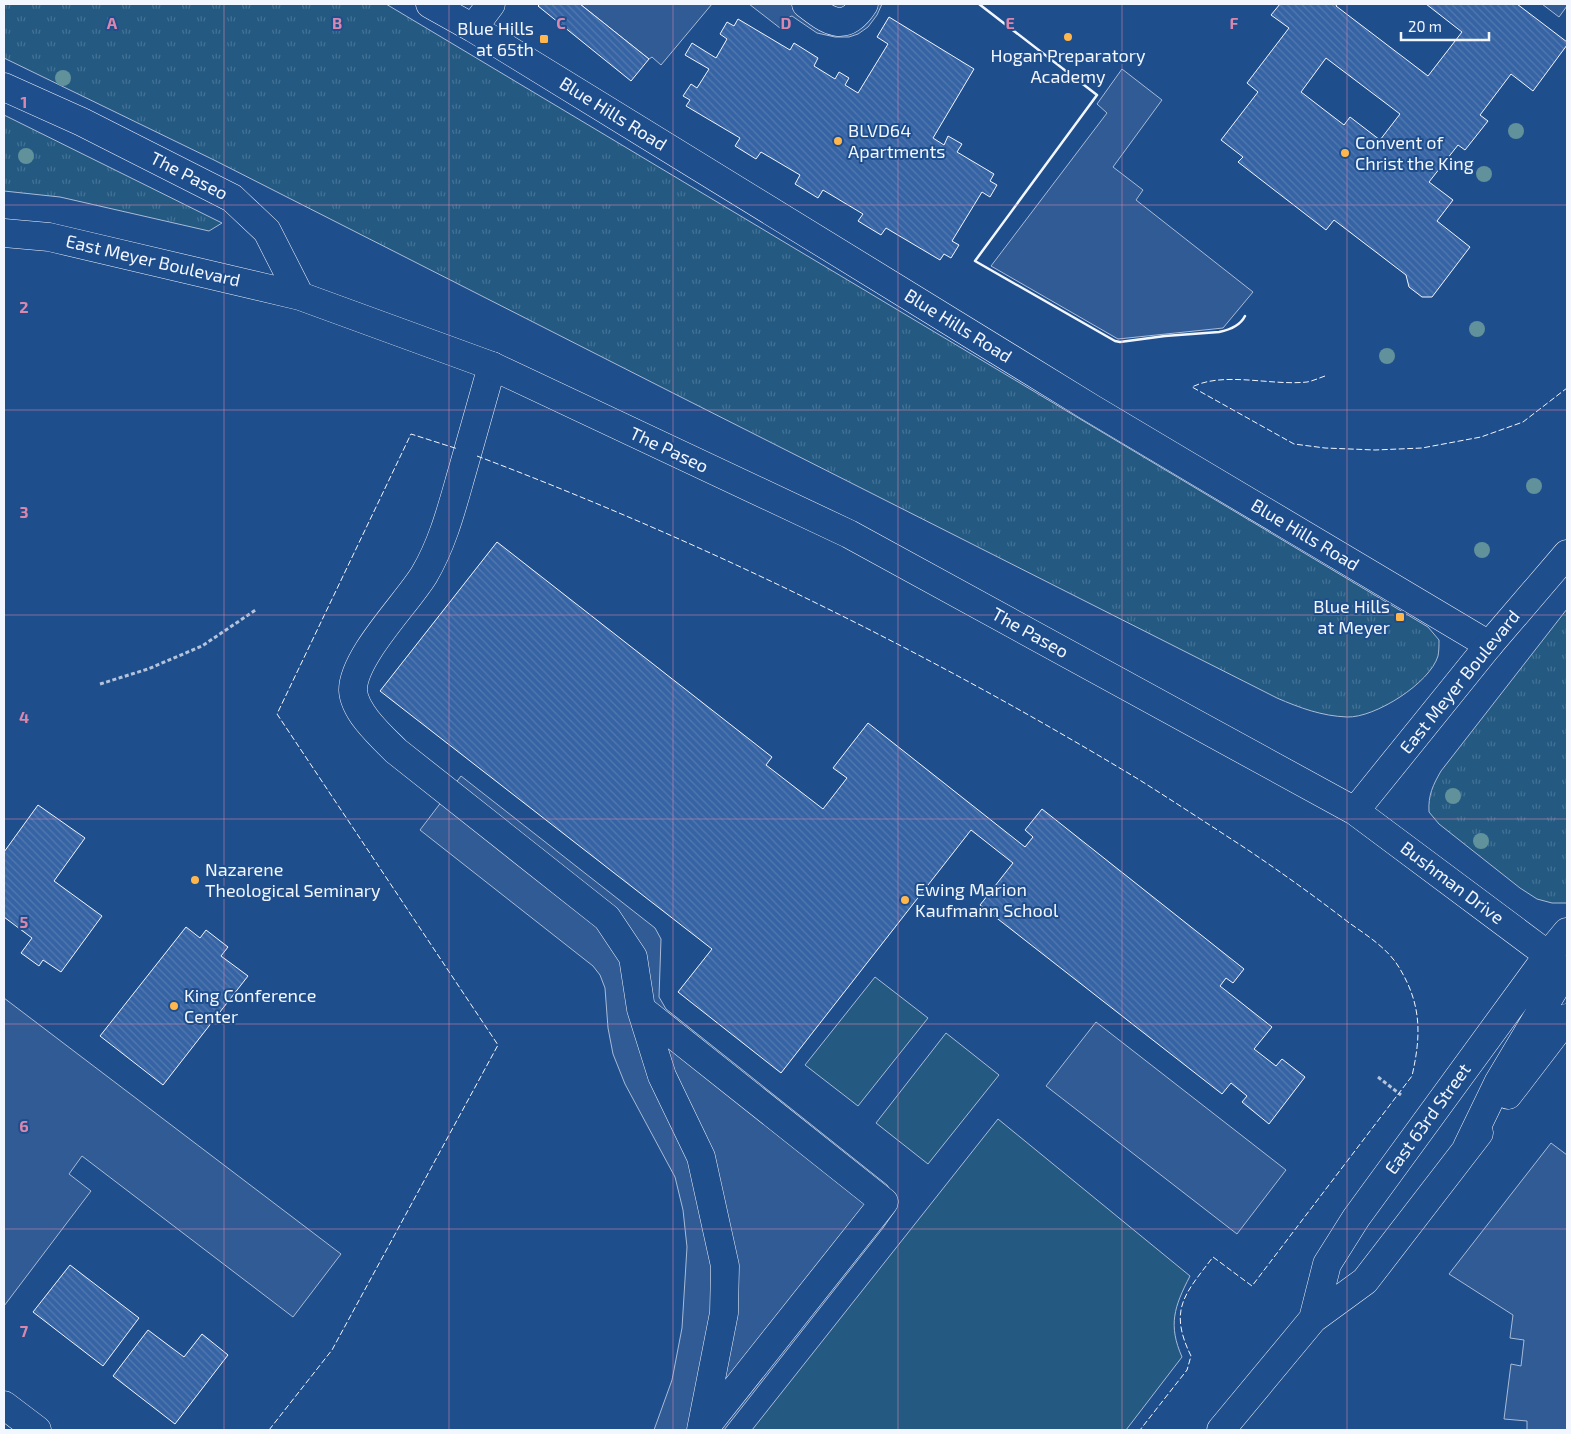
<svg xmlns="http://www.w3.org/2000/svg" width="1571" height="1434" viewBox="0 0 1571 1434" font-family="'Exo 2',sans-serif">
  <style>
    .park { fill: url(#park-tufts); stroke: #a8bbd7 }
    .pitch { fill: #245a82; stroke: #a8bbd7 }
    .parking { fill: #305b95; stroke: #a8bbd7 }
    .building { fill: url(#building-back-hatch); stroke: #f2f6ff; fill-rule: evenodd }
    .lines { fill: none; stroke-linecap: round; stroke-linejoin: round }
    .minor-casing { stroke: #f2f6ff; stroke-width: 29 }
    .major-casing { stroke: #f2f6ff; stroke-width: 29 }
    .path { stroke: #b3c4dc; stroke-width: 3; stroke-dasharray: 4 2.5; stroke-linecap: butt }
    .minor { stroke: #1f4e8c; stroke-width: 28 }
    .major { stroke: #1f4e8c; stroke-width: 28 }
    .fence { stroke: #f2f6ff; stroke-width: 1; stroke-dasharray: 6 2.5; stroke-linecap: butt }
    .wall { stroke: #f2f6ff; stroke-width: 2.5 }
    .tree { fill: #61919a }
    .grid { fill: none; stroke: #da87ad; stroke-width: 1; stroke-opacity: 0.55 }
    .poi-dot { fill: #ffb74d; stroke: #1f4e8c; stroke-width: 2 }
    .labels { text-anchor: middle; stroke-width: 4; stroke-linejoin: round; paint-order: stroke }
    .poi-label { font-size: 18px; fill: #f2f6ff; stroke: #1f4e8c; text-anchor: start }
    .street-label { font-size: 18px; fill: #f2f6ff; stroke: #1f4e8c }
    .grid-label { font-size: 16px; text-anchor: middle; font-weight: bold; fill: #da87ad; stroke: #1f4e8c; stroke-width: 4; stroke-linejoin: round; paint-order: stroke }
  </style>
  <defs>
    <pattern id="park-tufts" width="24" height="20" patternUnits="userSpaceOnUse" patternTransform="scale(1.25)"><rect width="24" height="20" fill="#245a82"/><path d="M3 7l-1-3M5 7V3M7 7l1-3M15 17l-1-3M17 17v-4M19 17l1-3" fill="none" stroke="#447295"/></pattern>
    <pattern id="building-back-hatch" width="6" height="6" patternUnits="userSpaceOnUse" patternTransform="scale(1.25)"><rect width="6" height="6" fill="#3563a3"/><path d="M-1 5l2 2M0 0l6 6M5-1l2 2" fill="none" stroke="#537ab1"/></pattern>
  </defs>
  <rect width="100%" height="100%" fill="#1f4e8c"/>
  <path class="park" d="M4,4H386L1428,627L1439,640C1439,645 1439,651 1438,656C1430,683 1375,718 1347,717C1322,716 1300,708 1277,698L669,391L214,160L4,58Z
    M4,115L222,223L209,231L60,197L4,191Z
    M1567,609V903H1552L1537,899L1520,888L1439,824L1429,812C1428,795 1433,785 1441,771Z"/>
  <path class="pitch" d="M875,977L928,1018L858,1106L805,1065Z
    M946,1033L999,1075L928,1164L876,1123Z
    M998,1119L1190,1276C1174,1307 1168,1325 1182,1357L1126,1430H752Z"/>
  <path class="parking" d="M580,4H712L661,65L652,57L649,59Z
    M749,4H882L877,15L868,27L858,34L849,37H835L817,33L792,16L789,17L780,28Z
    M1542,4H1567V6L1559,17Z
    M1122,69L1162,100L1113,167L1143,190L1136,200L1253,292L1223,328L1118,339L991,266L1107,113L1097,104Z
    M461,776L655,928L661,939L659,997L666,1009L887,1185L896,1198L894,1212L883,1228L724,1430H654L672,1380L682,1328L687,1247L683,1210L675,1177L625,1084L613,1054L608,1028L605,988L600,975L593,966L420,830Z
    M4,998L341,1254L293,1317L82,1156L69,1174L91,1191L4,1306Z
    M1096,1022L1286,1170L1237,1234L1046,1086Z
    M1551,1143L1567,1155V1430H1527V1421L1504,1419L1511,1364L1521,1366L1524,1340L1510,1338L1513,1315L1449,1274Z"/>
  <path class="building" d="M540,4H580L649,59L631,81L538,6Z
    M1280,4H1337L1336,6L1428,76L1462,32L1426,4H1517L1567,42V45L1533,91L1511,74L1480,115L1488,121L1465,150L1458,145L1429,182L1453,200L1437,221L1470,247L1432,297H1422L1409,287L1406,275L1334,220L1326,230L1238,162L1243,157L1221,140L1258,92L1247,83L1289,28L1271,15ZM1326,58L1400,114L1380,140L1350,117L1344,125L1301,92Z
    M889,17L974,69L933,138L944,145L948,136L962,144L957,152L994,174L990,181L997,185L990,197L982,192L952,241L959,245L951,258L944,254L940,260L886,228L881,235L858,221L863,214L823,190L818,198L795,184L800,175L761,152L756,159L735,146L740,138L686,106L690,100L683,96L691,84L697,88L709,69L685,55L692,43L716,58L727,39L720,34L727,22L734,26L738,19L790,50L794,43L818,58L814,66L835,79L839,72L849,78L845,85L858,93L888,44L877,37Z
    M497,542L772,757L766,765L823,809L847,778L833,768L868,723L1025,847L1033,837L1025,830L1042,809L1244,969L1233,983L1226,978L1220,986L1272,1027L1254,1049L1276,1066L1282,1059L1305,1077L1269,1124L1242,1102L1247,1096L1231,1083L1222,1094L980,905L1013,863L971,830L781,1073L678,992L712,949L380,691Z
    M38,805L85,838L54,881L102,916L61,972L43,960L39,966L21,953L32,938L4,917V852Z
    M186,927L200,938L206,930L228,947L221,956L248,976L163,1085L100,1036Z
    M70,1265L139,1318L103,1366L33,1312Z
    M148,1330L184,1357L202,1334L228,1355L175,1424L113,1376Z"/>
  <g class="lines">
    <defs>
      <path id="minor" d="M430,4L473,28L1091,408L1489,645
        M806,4C828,21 845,34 864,4
        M473,28L491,4
        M492,366C482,401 472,436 462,472C452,507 443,543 424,575C406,604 353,657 353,690C354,712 381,736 396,751L607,918L633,957L641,1009L662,1076L701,1157L725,1266L724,1313L701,1430
        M641,1009L884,1202L704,1429
        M4,1405L37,1430"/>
      <path id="major" d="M4,87L82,122L232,198L267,231L300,296
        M4,233L49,237L300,296L492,366L849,534L1355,811L1548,955L1559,970L1556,986L1498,1083L1467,1147
        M1355,811L1489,645L1567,554
        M1508,1095L1567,1018
        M1313,1319L1327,1264L1356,1218L1548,955L1567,932
        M1221,1430L1313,1319L1365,1281L1479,1133"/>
    </defs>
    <use href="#minor" class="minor-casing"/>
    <use href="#major" class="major-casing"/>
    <path class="path" d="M100,684L148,669L202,646L257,609
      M1378,1077L1401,1095"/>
    <use href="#minor" class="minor"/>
    <use href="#major" class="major"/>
    <path class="fence" d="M1325,376C1319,378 1313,381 1307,382C1271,386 1224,371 1192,387L1294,444L1325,448L1375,450L1422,448L1481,437L1523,422L1567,388
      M477,456C707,543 928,652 1138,779C1173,801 1208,824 1242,846C1278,870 1313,895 1348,922C1366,935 1388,948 1400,969C1422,1006 1421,1036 1412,1076L1252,1286L1213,1257C1185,1294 1168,1309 1191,1356L1187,1370L1140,1430
      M269,1430L332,1350L498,1045L277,714L411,434L458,449"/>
    <path class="wall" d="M979,4L1097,95L975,261L1115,341L1120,342L1165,336L1219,332C1229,330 1240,326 1245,316"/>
  </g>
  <g class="tree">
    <circle cx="63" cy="78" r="8"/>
    <circle cx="1516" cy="131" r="8"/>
    <circle cx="26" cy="156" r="8"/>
    <circle cx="1484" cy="174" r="8"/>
    <circle cx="1477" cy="329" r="8"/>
    <circle cx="1387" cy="356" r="8"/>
    <circle cx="1534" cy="486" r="8"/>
    <circle cx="1482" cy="550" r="8"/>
    <circle cx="1453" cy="796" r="8"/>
    <circle cx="1481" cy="841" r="8"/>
  </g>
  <path class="grid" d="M224,4V1430M449,4V1430M673,4V1430M898,4V1430M1122,4V1430M1347,4V1430M4,205H1567M4,410H1567M4,615H1567M4,819H1567M4,1024H1567M4,1229H1567"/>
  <g class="poi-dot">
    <circle cx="1068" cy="37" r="5"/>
    <rect x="539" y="34" width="10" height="10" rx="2.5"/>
    <circle cx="838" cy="141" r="5"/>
    <circle cx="1345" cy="153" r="5"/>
    <rect x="1395" y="612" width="10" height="10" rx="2.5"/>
    <circle cx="195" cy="880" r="5"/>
    <circle cx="905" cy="900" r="5"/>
    <circle cx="174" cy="1006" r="5"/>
  </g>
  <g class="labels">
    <g class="poi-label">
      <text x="534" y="35" text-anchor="end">Blue Hills<tspan x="534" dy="21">at 65th</tspan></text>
      <text x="1068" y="62" text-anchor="middle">Hogan Preparatory<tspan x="1068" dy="21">Academy</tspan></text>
      <text x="848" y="137">BLVD64<tspan x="848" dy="21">Apartments</tspan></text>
      <text x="1355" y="149">Convent of<tspan x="1355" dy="21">Christ the King</tspan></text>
      <text x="1390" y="613" text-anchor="end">Blue Hills<tspan x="1390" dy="21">at Meyer</tspan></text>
      <text x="205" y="876">Nazarene<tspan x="205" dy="21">Theological Seminary</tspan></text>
      <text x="915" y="896">Ewing Marion<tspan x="915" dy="21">Kaufmann School</tspan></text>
      <text x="184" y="1002">King Conference<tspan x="184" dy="21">Center</tspan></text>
    </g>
    <g class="street-label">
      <text transform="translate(613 114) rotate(32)" y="6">Blue Hills Road</text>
      <text transform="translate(189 176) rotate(27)" y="6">The Paseo</text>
      <text transform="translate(153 261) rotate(13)" y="6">East Meyer Boulevard</text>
      <text transform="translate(958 326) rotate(32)" y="6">Blue Hills Road</text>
      <text transform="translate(669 450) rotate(25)" y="6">The Paseo</text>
      <text transform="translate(1305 535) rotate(31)" y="6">Blue Hills Road</text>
      <text transform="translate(1030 633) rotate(29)" y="6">The Paseo</text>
      <text transform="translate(1460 682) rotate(-51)" y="6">East Meyer Boulevard</text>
      <text transform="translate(1452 883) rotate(37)" y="6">Bushman Drive</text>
      <text transform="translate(1428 1119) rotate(-54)" y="6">East 63rd Street</text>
    </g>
  </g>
  <g class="grid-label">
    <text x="112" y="29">A</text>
    <text x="337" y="29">B</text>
    <text x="561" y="29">C</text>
    <text x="786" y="29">D</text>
    <text x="1010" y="29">E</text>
    <text x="1234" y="29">F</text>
    <text x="24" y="108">1</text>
    <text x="24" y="313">2</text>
    <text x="24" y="518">3</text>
    <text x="24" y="723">4</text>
    <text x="24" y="928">5</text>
    <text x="24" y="1132">6</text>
    <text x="24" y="1337">7</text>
  </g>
  <rect width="1571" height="1434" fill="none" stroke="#f2f6ff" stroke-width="10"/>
  <path d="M1401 32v8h88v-8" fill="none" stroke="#f2f6ff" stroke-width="2.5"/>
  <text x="1408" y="32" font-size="15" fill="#f2f6ff" stroke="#1f4e8c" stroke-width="4" paint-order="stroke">20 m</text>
</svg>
